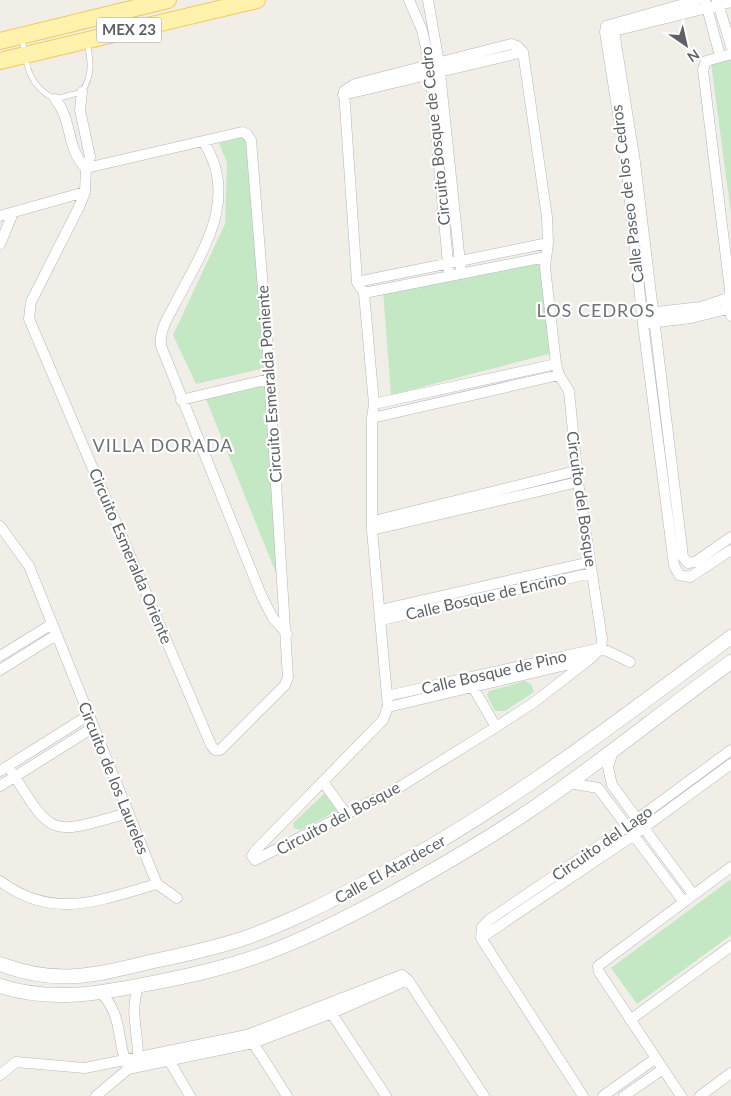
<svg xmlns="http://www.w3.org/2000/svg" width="731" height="1096" viewBox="0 0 731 1096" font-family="Lato,sans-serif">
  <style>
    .green { fill: #c3e8c3 }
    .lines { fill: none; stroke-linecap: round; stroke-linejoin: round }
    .lane-casing { stroke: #b4b7bb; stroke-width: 6 }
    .street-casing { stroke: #b4b7bb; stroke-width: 11 }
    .secondary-casing { stroke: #b5b9be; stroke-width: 15 }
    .primary-casing { stroke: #f3c95d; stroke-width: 18 }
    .lane { stroke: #fff; stroke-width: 5 }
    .street { stroke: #fff; stroke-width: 10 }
    .secondary { stroke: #fff; stroke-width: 14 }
    .primary { stroke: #fff2ad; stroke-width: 16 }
    .labels { text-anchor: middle; stroke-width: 4.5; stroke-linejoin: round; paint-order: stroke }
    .shield { fill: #fff; stroke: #8e9195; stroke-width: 1 }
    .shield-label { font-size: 15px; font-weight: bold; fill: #5e6267 }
    .street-label { font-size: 16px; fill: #5e6267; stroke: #fff }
    .neighbourhood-label { font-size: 18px; letter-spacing: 1px; fill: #6f7479; stroke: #fff }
  </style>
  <rect width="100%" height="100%" fill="#f0eee7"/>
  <path class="green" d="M731,59V214L711,63Z
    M249,136L265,368L196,384L173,335L225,224L227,163L219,143Z
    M541,257L556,352L391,395L383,290Z
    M272,384L288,603L206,399Z
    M525,681L531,684L534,692L505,711H495L487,695L489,691Z
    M325,793L337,811L300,830L294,828L293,823Z
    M731,879V935L637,1004L611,968Z"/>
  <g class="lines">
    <defs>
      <path id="lane" d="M22,38C26,65 29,87 55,99L82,92C93,74 91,62 87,42"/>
      <path id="street" d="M409,0L422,30L430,66L449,275
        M428,0L439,63L461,272
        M705,0L720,56
        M717,0L731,46
        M606,26L605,32L626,164L643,324L674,565L679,575L690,577L731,550
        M606,26L698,0
        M614,31L635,162L683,557L688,563
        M614,31L731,2
        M511,44L517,46L523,52L547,217L548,243L545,267L556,364L559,375L569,391L578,482L602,639L601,648L590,659L533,703L496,727L398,788L255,860L252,856L255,851L383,720L388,707L372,530V418L374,404L364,293L357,282L344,91L355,84Z
        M731,54L706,61L703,70L730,290L731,316
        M82,92L80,110L90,157L86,168L85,192L79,207L31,302L29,319L211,745L215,750H220L285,685L288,677L267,339L251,140L247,134L242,132L86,168
        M343,95L523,52
        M55,99C73,120 66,150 86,168
        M203,141C240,198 203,250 176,302C169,316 159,329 161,346L262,597L273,618L287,634
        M0,216L85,192
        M0,244L13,213
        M357,282L548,243
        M364,293L546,257
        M647,313L701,307L731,297
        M649,323L691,318L731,308
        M181,400L269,379
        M374,404L556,364
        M372,418L559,375
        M374,521L576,471
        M0,526L29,566L157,884
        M372,530L578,482
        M688,563L695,562L731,537
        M380,610L590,562
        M381,620L592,573
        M0,656L52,624
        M0,670L56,635
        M470,682L496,727
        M387,696L601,648L630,662
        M388,707L587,660
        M613,751L608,767L612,785L693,894
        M8,766C54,838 46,836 128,813
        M0,771L89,715
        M323,782L347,815
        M569,783L598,788L683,901
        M0,786L94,727
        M0,881C53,921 100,900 157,884
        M157,884L177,898
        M481,938L634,835L731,764
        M101,993C122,1014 117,1038 126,1063
        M328,1008L386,1096
        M630,1020L731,946
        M250,1038L287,1096
        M167,1057L190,1096
        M128,1069L253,1043L332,1013L408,980
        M0,1075L16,1062L85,1068L247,1035L402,975L408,980L484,1096
        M96,1096L128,1069L138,1056C138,1031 129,1010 139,985
        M583,1096L481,938L482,927L489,920L628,826L731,750
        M603,1096L656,1058
        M624,1096L663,1069
        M681,1096L599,972L598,966L731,867
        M700,1096L731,1073"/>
      <path id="secondary" d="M0,964C59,986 95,975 154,961C183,955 214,948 242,939C288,923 331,901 374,878C502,811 615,723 731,637
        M0,986C49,1002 97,994 147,984C179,978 212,971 243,961C288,947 330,926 372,904C426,875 480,844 532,809C600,763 664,710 731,662"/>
      <path id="primary" d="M0,41L168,0
        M0,61L257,0"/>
    </defs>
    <use href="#lane" class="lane-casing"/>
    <use href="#street" class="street-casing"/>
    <use href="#secondary" class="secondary-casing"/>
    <use href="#primary" class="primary-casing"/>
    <use href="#lane" class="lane"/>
    <use href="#street" class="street"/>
    <use href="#secondary" class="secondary"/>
    <use href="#primary" class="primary"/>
  </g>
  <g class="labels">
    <rect class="shield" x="96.5" y="17.5" width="65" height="25" rx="4"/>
    <g class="shield-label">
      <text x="129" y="35">MEX 23</text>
    </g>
    <g class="street-label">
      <text transform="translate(435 136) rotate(-96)" y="6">Circuito Bosque de Cedro</text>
      <text transform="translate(627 194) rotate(-97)" y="6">Calle Paseo de los Cedros</text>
      <text transform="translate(269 384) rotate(-94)" y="6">Circuito Esmeralda Poniente</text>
      <text transform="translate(582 499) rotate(82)" y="6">Circuito del Bosque</text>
      <text transform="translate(131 556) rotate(67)" y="6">Circuito Esmeralda Oriente</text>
      <text transform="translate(486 596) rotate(-13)" y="6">Calle Bosque de Encino</text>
      <text transform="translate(494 672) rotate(-13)" y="6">Calle Bosque de Pino</text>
      <text transform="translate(114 778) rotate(68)" y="6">Circuito de los Laureles</text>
      <text transform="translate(338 818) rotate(-28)" y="6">Circuito del Bosque</text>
      <text transform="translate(602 843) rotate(-35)" y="6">Circuito del Lago</text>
      <text transform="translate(390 869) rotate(-29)" y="6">Calle El Atardecer</text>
    </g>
    <g class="neighbourhood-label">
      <text x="596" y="317">LOS CEDROS</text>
      <text x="163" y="452">VILLA DORADA</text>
    </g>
  </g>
  <g transform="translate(686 45) rotate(146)" stroke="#ffffff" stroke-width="4" paint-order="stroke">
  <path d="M0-4L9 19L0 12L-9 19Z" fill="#5e6267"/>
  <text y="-8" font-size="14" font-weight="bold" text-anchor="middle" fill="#5e6267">N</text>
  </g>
</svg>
